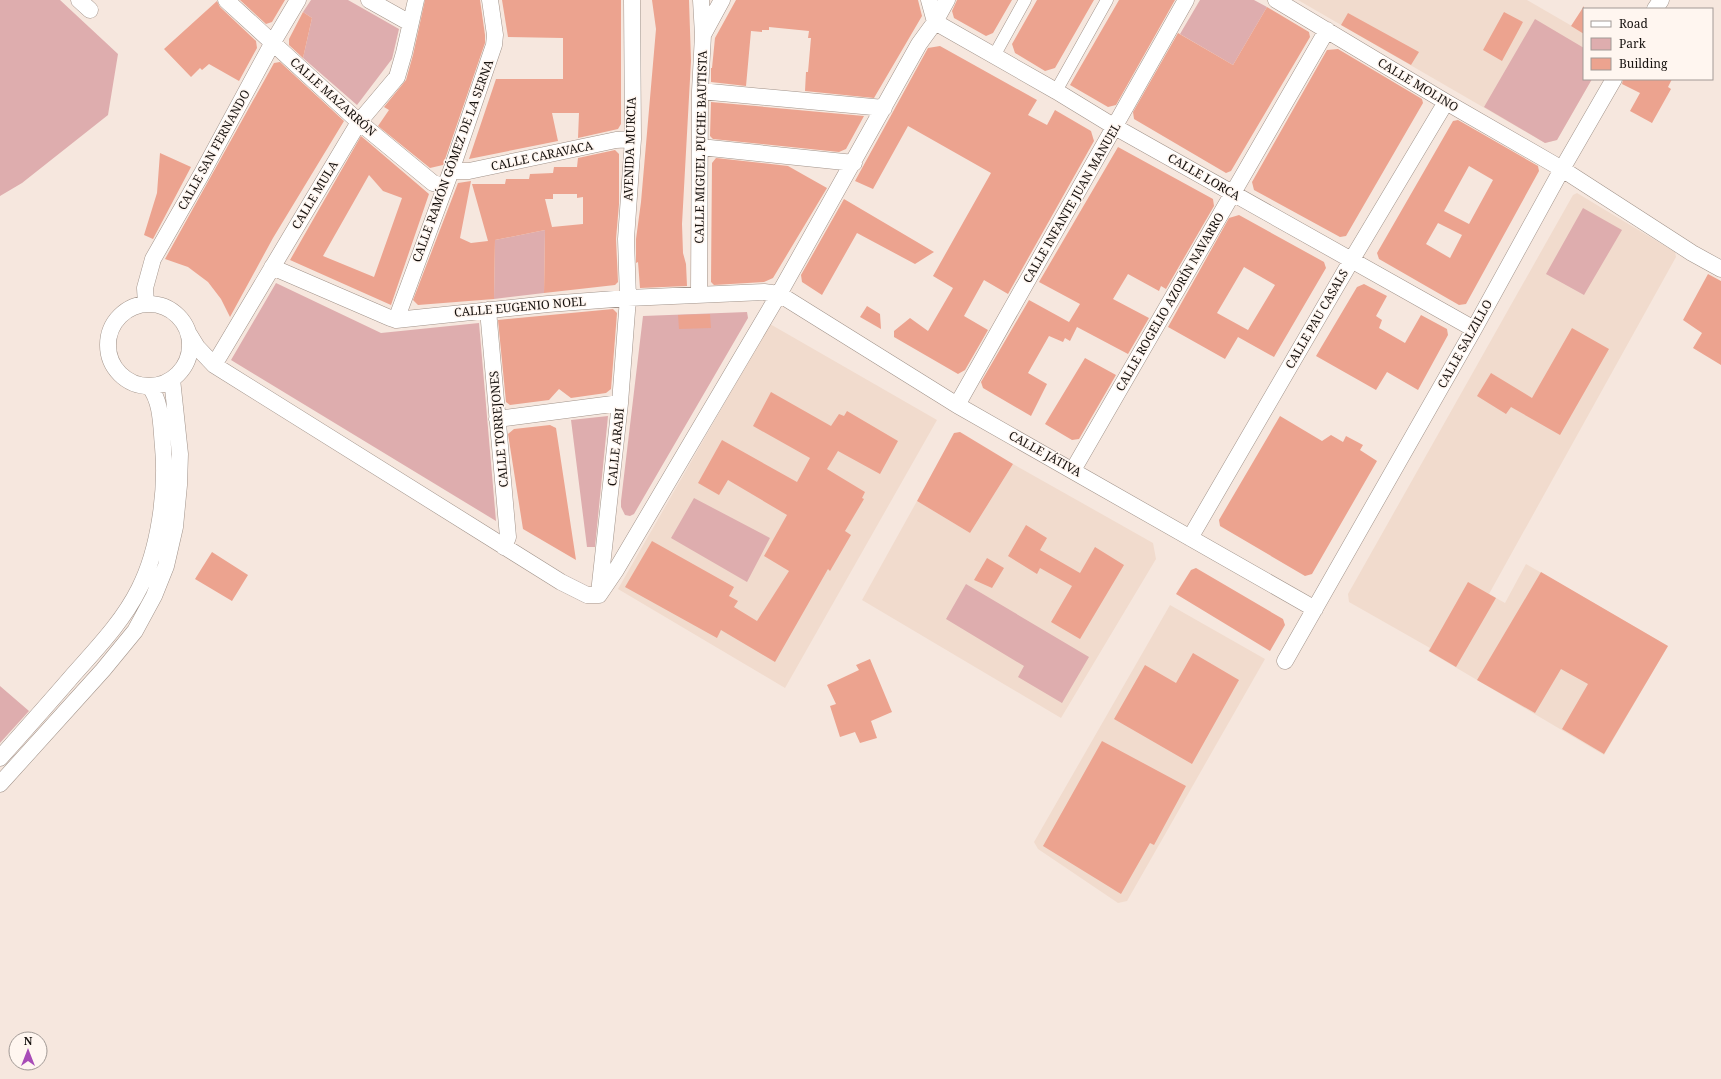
<svg xmlns="http://www.w3.org/2000/svg" width="1721" height="1079" viewBox="0 0 1721 1079" font-family="'Noto Serif',serif">
  <style>
    .built { fill: #f1dbcd }
    .green { fill: #deadae }
    .building { fill: #eca38f; fill-rule: evenodd }
    .lines { fill: none; stroke-linecap: round; stroke-linejoin: round }
    .pedestrian-casing { stroke: #a1938a; stroke-width: 13 }
    .minor-casing { stroke: #a1938a; stroke-width: 17 }
    .pedestrian { stroke: #fff; stroke-width: 12 }
    .minor { stroke: #fff; stroke-width: 16 }
    .labels { text-anchor: middle; stroke-width: 3; stroke-linejoin: round; paint-order: stroke }
    .street-label { font-size: 12px; fill: #16110e; stroke: #fff6f0 }
  </style>
  <rect width="100%" height="100%" fill="#f6e7de"/>
  <path class="built" d="M1298,0H1527L1584,33V79H1592L1557,140L1545,143Z
    M1577,193L1675,252L1676,257L1489,594L1505,603L1526,564L1668,646L1604,755L1428,651L1430,648L1349,602L1348,594L1573,195Z
    M770,324L937,420L785,688L618,589Z
    M1013,464L1153,543L1156,559L1061,718L862,600L917,501L970,533Z
    M1170,605L1265,659L1127,901L1118,903L1038,849L1034,842Z"/>
  <path class="green" d="M0,0H60L118,54L108,115L22,183L0,196Z
    M311,0H348L399,29L392,59L357,105L303,58L312,18L303,12Z
    M1200,0H1254L1267,7L1233,65L1180,34Z
    M1535,19L1584,48V79H1592L1557,140L1545,143L1484,107Z
    M1583,208L1622,230L1584,295L1546,274Z
    M545,230L544,293L494,299L495,240Z
    M276,283L381,333L479,323L496,521L231,360Z
    M747,312L748,318L634,514L630,516L625,515L621,507V501L643,316Z
    M608,416L595,547H587L571,420Z
    M694,498L770,538L747,582L671,538Z
    M966,584L1089,657L1062,703L1018,677L1024,666L946,619Z
    M0,686L29,711L0,743Z"/>
  <path class="building" d="M240,0H285L272,22L266,24Z
    M425,0H480L485,35V43L443,165L430,168L378,126L389,110L384,107L406,80L413,55Z
    M502,0H621V124L618,129L578,138L579,113H552L558,141L469,159L496,79H563V38L508,37Z
    M652,0H689L691,61L682,224L683,253L686,264L687,286L640,288L638,262L636,263V239L641,202L656,29Z
    M736,0H918L922,16L874,98L805,91L806,72H808L811,38H808L809,31L769,27V30H762V32L751,31L746,86L711,82V68H712L715,38Z
    M957,0H1012L993,33L986,36L954,18L952,11Z
    M1037,0H1094L1055,68L1045,71L1015,53L1012,44Z
    M1119,0H1175L1116,105L1108,107L1070,85Z
    M217,1L220,7L256,41L257,48L239,81L209,64L202,70L200,68L191,77L164,49Z
    M1584,6V34L1571,26Z
    M1267,7L1309,32L1310,37L1231,171L1226,173L1134,119L1133,112L1178,33L1233,65Z
    M303,12L312,18L303,58L289,45V39Z
    M1504,12L1523,22L1502,61L1483,50Z
    M1348,13L1419,52L1411,65L1341,25Z
    M940,46L1037,100L1028,115L1047,125L1055,110L1091,131L1094,141L1008,294L984,280L964,316L988,330L965,370L958,374L894,337V331L910,318L928,331L953,288L933,276L991,173L908,126L873,189L855,181L928,48Z
    M1338,49L1422,99L1423,103L1346,236L1340,237L1254,190L1252,182L1327,50Z
    M280,62L344,121L273,238L230,317L221,299L208,282L188,267L165,259L274,63Z
    M1623,79H1672L1668,87L1671,89L1652,123L1630,111L1640,93L1622,84Z
    M711,102L864,116L846,149L839,152L713,139L710,136Z
    M1458,120L1538,166L1539,171L1466,304L1459,305L1379,259L1377,253L1453,121ZM1469,166L1493,180L1469,224L1444,211ZM1438,223L1462,235L1450,258L1426,244Z
    M361,136L429,194L391,305L290,260ZM369,175L383,191L402,198L374,277L323,256Z
    M1118,147L1213,199L1214,206L1166,289L1161,286L1159,291L1128,274L1113,299L1149,318L1128,354L1077,327L1070,341L1065,338L1063,342L1049,336L1028,373L1047,384L1031,416L983,388L981,382L1029,300L1069,322L1080,304L1039,282Z
    M615,150L619,154V204L616,239L618,282L615,285L544,293L545,230L495,240L494,299L418,305L413,300L458,183L471,181L460,238L471,243L488,241L472,184H505L506,179H529L530,174L553,173L554,167H577L578,158ZM553,194H577V198L583,197V224L552,227L545,199H553Z
    M160,153L191,167L153,239L144,235L157,193Z
    M716,158L788,166L827,188L773,278L764,282L714,285L711,282L712,163Z
    M844,199L934,252L915,264L857,233L822,295L802,282L801,275Z
    M1239,215L1324,262L1326,268L1274,357L1238,337L1225,359L1168,327L1229,218ZM1244,267L1275,285L1248,330L1217,313Z
    M1708,274L1721,281V365L1693,348L1702,333L1683,320Z
    M1364,284L1387,296L1376,316L1382,320L1379,328L1405,343L1421,315L1447,329L1448,335L1418,390L1387,372L1376,390L1316,356L1357,287Z
    M867,306L880,314L881,329L860,317Z
    M613,309L617,313L611,389L606,393L571,398L559,389L549,400L510,405L506,402L498,320Z
    M710,314L711,328L679,329L678,315Z
    M1572,328L1609,349L1560,435L1511,407L1506,414L1477,396L1491,373L1532,398Z
    M1085,358L1116,375L1079,439L1072,440L1045,424Z
    M771,392L831,426L839,414L844,416L847,411L898,441L880,474L838,451L827,469L865,492L862,498L864,499L845,531L851,535L830,571L828,569L775,662L721,630L717,638L625,587L652,541L734,587L729,596L738,601L734,607L757,621L789,571L764,556L787,515L728,480L719,495L698,483L722,440L797,482L810,458L753,426Z
    M1280,416L1322,441L1331,435L1343,442L1346,436L1363,445L1360,450L1377,461L1312,574L1305,576L1220,526L1219,520Z
    M550,425L556,428L576,560L523,529L508,434L514,429Z
    M960,432L1013,464L970,533L917,501L954,433Z
    M1026,525L1047,538L1040,550L1080,573L1095,547L1124,565L1080,639L1051,622L1072,586L1040,568L1037,574L1008,556Z
    M212,552L248,575L232,601L195,579Z
    M987,558L1004,568L992,588L974,580Z
    M1196,568L1283,619L1285,625L1270,651L1176,594L1191,570Z
    M1541,572L1668,646L1604,754L1562,729L1588,684L1561,669L1535,713L1477,680Z
    M1468,582L1496,598L1456,667L1429,651Z
    M1193,653L1239,680L1192,764L1114,719L1145,665L1176,683Z
    M870,659L892,712L871,721L877,738L860,743L855,732L840,737L830,706L836,704L827,685L859,670L856,665Z
    M1102,741L1186,786L1154,845L1150,843L1121,894L1043,846Z"/>
  <g class="lines">
    <defs>
      <path id="pedestrian" d="M994,56L1025,0
        M1056,91L1107,0"/>
      <path id="minor" d="M79,0L90,10
        M226,0L359,122L433,183L445,186
        M369,0L410,23
        M929,0L935,22L1056,91L1115,127L1474,329
        M1276,0L1446,102L1562,169L1692,253L1721,269
        M1655,9L1661,0
        M703,35L722,0
        M700,91L884,108
        M700,147L854,163
        M451,171H469L616,140L633,139
        M272,267L390,318L396,320L548,304L628,298L764,292L779,294L957,405L1315,609
        M699,295L700,91L703,35L701,0
        M146,304L145,288L153,259L201,175L273,42L298,0
        M108 345a41 41 0 1 1 82 0a41 41 0 1 1-82 0Z
        M488,310L508,537L504,547
        M396,320L451,171L494,45L495,35L490,0
        M189,334L197,347L214,365L561,582L587,595H599L616,570L779,294L919,44L935,22L947,0
        M214,365L359,122L397,77L404,53L416,0
        M957,405L1186,0
        M497,419L620,403
        M1073,470L1327,30
        M1190,538L1351,261L1446,102
        M599,593L620,403L628,298L626,239L633,139L632,0
        M1285,661L1474,329L1562,169L1614,79
        M0,758C25,730 50,702 74,674C98,647 123,621 139,589C159,550 167,491 163,447C161,427 162,402 149,386
        M0,784L103,670L135,631L154,596L166,566L175,527L179,485L180,454L172,379"/>
    </defs>
    <use href="#pedestrian" class="pedestrian-casing"/>
    <use href="#minor" class="minor-casing"/>
    <use href="#pedestrian" class="pedestrian"/>
    <use href="#minor" class="minor"/>
  </g>
  <g class="labels">
    <g class="street-label">
      <text transform="translate(1418 85) rotate(31)" y="4">CALLE MOLINO</text>
      <text transform="translate(333 97) rotate(42)" y="4">CALLE MAZARRÓN</text>
      <text transform="translate(701 147) rotate(-89)" y="4">CALLE MIGUEL PUCHE BAUTISTA</text>
      <text transform="translate(630 149) rotate(-88)" y="4">AVENIDA MURCIA</text>
      <text transform="translate(214 150) rotate(-61)" y="4">CALLE SAN FERNANDO</text>
      <text transform="translate(542 156) rotate(-12)" y="4">CALLE CARAVACA</text>
      <text transform="translate(453 161) rotate(-70)" y="4">CALLE RAMÓN GÓMEZ DE LA SERNA</text>
      <text transform="translate(1204 177) rotate(30)" y="4">CALLE LORCA</text>
      <text transform="translate(315 195) rotate(-59)" y="4">CALLE MULA</text>
      <text transform="translate(1072 203) rotate(-60)" y="4">CALLE INFANTE JUAN MANUEL</text>
      <text transform="translate(1170 302) rotate(-60)" y="4">CALLE ROGELIO AZORÍN NAVARRO</text>
      <text transform="translate(520 307) rotate(-5)" y="4">CALLE EUGENIO NOEL</text>
      <text transform="translate(1317 319) rotate(-60)" y="4">CALLE PAU CASALS</text>
      <text transform="translate(1465 344) rotate(-61)" y="4">CALLE SALZILLO</text>
      <text transform="translate(499 429) rotate(-95)" y="4">CALLE TORREJONES</text>
      <text transform="translate(616 447) rotate(-84)" y="4">CALLE ARABI</text>
      <text transform="translate(1045 454) rotate(29)" y="4">CALLE JÁTIVA</text>
    </g>
  </g>
  <rect x="1583" y="8" width="130" height="72" fill="#fff6f0" stroke="#a29a96"/>
  <rect x="1591" y="21" width="20" height="6" fill="#ffffff" stroke="#a29a96"/>
  <text x="1619" y="28" font-size="12" fill="#16110e">Road</text>
  <rect x="1591" y="38" width="20" height="12" fill="#deadae" stroke="#a29a96"/>
  <text x="1619" y="48" font-size="12" fill="#16110e">Park</text>
  <rect x="1591" y="58" width="20" height="12" fill="#eca38f" stroke="#a29a96"/>
  <text x="1619" y="68" font-size="12" fill="#16110e">Building</text>
  <g transform="translate(28 1051)"><circle r="19" fill="#fff6f0" stroke="#a29a96"/>
  <path d="M0-3L7 15L0 10L-7 15Z" fill="#a84cb7"/>
  <text y="-6" font-size="11" font-weight="bold" text-anchor="middle" fill="#16110e">N</text>
  </g>
</svg>
